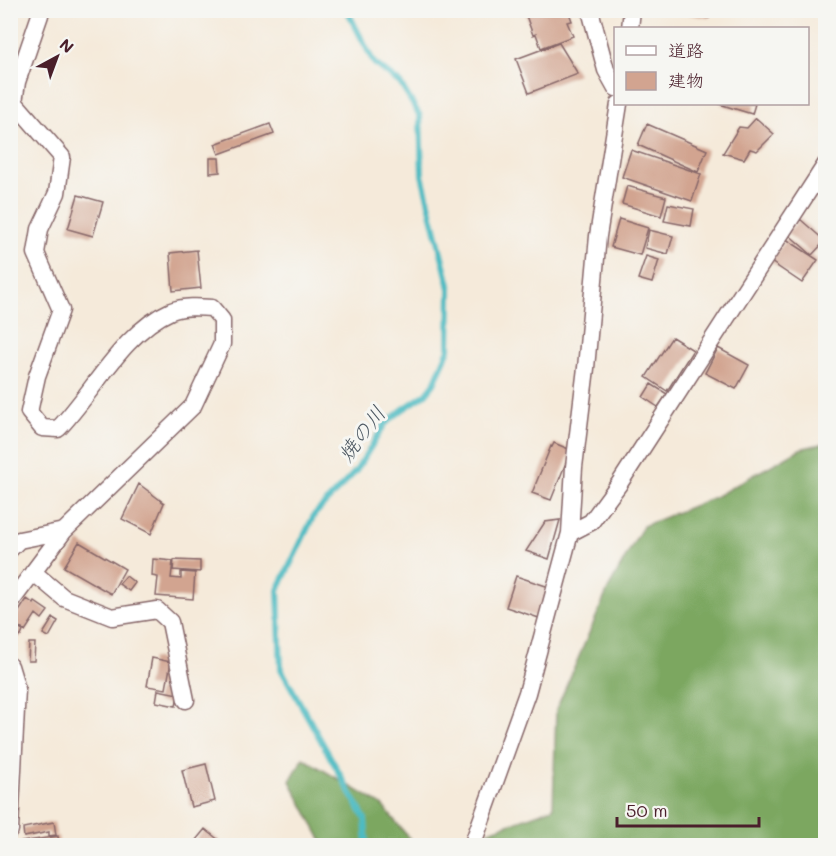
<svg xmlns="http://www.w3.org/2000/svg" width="836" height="856" viewBox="0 0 836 856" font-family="Mali,'Klee One',sans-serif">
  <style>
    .forest { fill: #7ba760; stroke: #626346; stroke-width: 1.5 }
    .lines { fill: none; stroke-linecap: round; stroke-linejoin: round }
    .stream { stroke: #4dbbc2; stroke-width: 6 }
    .building { fill: #d2a490 }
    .minor-casing { stroke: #866668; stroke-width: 19 }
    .minor { stroke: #fff; stroke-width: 16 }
    .labels { text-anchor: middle; stroke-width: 6; stroke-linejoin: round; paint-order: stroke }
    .water-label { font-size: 21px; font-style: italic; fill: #4b5660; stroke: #f6f6f2 }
  </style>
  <rect width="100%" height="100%" fill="#f6f6f2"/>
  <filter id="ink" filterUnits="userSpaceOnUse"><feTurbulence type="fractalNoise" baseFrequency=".0167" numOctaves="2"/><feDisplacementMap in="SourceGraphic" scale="12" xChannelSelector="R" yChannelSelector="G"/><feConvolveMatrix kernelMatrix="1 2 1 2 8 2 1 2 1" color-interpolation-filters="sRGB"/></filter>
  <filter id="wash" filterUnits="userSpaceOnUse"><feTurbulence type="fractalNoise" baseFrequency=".008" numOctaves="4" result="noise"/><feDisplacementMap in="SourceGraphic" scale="24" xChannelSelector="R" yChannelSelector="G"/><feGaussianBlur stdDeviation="1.35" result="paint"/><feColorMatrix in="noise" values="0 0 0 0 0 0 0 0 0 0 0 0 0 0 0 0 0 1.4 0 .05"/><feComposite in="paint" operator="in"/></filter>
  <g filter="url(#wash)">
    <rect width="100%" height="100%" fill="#f5eada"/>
    <path class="forest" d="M825,443V845L448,846L553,808L556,710L608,589L643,526L715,497L800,449Z
      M303,758L382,805L414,844L418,845H324L290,781Z"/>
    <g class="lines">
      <path class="stream" d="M347,10L374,63L400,83L420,116L422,175L450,289L449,349L434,384L426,394L402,410L385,424L356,471L314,515L278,590L281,669L365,819L367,846"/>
    </g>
    <g id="blocks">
      <path class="building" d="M524,10H568L572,21L567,22L573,36L541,48L536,34L533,35Z
        M688,10H710L709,18L688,14Z
        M559,43L578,74L529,93L516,59Z
        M719,104H755L752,114Z
        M756,118L774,134L757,151L750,149L744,159L723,153L739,127L747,128Z
        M270,124L274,134L219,154L215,144Z
        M647,124L707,150L698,172L638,145Z
        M631,150L701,174L692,201L622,177Z
        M210,158H219L220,172L210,173Z
        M627,186L666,197L661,216L622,204Z
        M78,195L103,202L93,236L68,229Z
        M668,204L694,209L691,226L664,221Z
        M619,219L648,228L640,255L611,247Z
        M800,219L825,241L812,255L787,233Z
        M649,230L673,236L668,254L645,248Z
        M786,239L818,260L802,283L771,262Z
        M197,250L201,288L173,291L170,253Z
        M646,256L659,260L652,283L638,279Z
        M672,337L693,350L667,391L646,377Z
        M718,348L749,365L736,389L705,373Z
        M651,384L667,394L658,407L643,397Z
        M554,443L571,450L551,500L532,493L551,446L552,447Z
        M139,484L164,503L151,534L122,519Z
        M560,520L549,559L526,551L545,522Z
        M79,542L125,569L111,594L64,567Z
        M153,559L173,561L171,578L181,579V572L195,573L193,599L156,596L158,577L152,576Z
        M174,560L200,561V572L173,570Z
        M126,576L135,583L129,591L119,584Z
        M516,576L549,587L539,618L506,607Z
        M27,599L34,604L35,602L48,611L42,619L36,614L25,631L12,622Z
        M53,618L58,621L49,637L43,634Z
        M10,623L23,631L21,636L10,639Z
        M29,643H35L34,661H28Z
        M152,658L171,662L166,689L147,686Z
        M158,690L178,694L176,706L156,702Z
        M206,764L215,801L191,807L182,770Z
        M54,822L56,835L49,836V832L24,837L23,828Z
        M205,829L220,841L216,846H191Z
        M58,836L59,846H22L21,842Z"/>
    </g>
  </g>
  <g filter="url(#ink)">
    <use href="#blocks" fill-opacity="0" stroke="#866668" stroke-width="1.5"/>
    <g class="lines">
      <defs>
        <path id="minor" d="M590,10L606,70L616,88
          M630,28L632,10
          M570,533L591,522L619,484L826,164
          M10,549L19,540L64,531
          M33,572L64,598L112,617L157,610L170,622L186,700
          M10,603L64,531L193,406L222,344V320L212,308C199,307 184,306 171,311C123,332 93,393 58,429L42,428L29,412L37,376L61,310L36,253L40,229L57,193L62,157L14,102L17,82L40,15L39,10
          M10,666L17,689L10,830
          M472,846L527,693L570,533L574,467L586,368L598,236L619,104"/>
      </defs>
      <use href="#minor" class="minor-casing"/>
      <use href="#minor" class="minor"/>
    </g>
  </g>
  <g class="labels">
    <g class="water-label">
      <text transform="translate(362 434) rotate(-53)" y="7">焼の川</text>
    </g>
  </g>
  <rect width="836" height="856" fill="none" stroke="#f6f6f2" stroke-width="36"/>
  <rect x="614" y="27" width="195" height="78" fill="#f6f6f2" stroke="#b1a0a2" stroke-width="1.5"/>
  <rect x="626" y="46" width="30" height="9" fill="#ffffff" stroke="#b1a0a2" stroke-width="1.5"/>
  <text x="668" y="57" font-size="18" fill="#4a1f2b">道路</text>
  <rect x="626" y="72" width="30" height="18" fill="#d2a490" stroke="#b1a0a2" stroke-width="1.5"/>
  <text x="668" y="87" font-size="18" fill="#4a1f2b">建物</text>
  <g transform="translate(57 57) rotate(41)" stroke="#f6f6f2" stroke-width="4.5" paint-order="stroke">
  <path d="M0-4.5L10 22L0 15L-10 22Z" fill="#4a1f2b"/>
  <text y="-9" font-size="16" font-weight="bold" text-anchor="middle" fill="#4a1f2b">N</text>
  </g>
  <path d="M617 817v9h142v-9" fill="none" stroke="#4a1f2b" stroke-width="3"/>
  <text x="626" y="817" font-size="18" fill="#4a1f2b" stroke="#f6f6f2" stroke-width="4.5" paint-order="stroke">50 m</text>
</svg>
